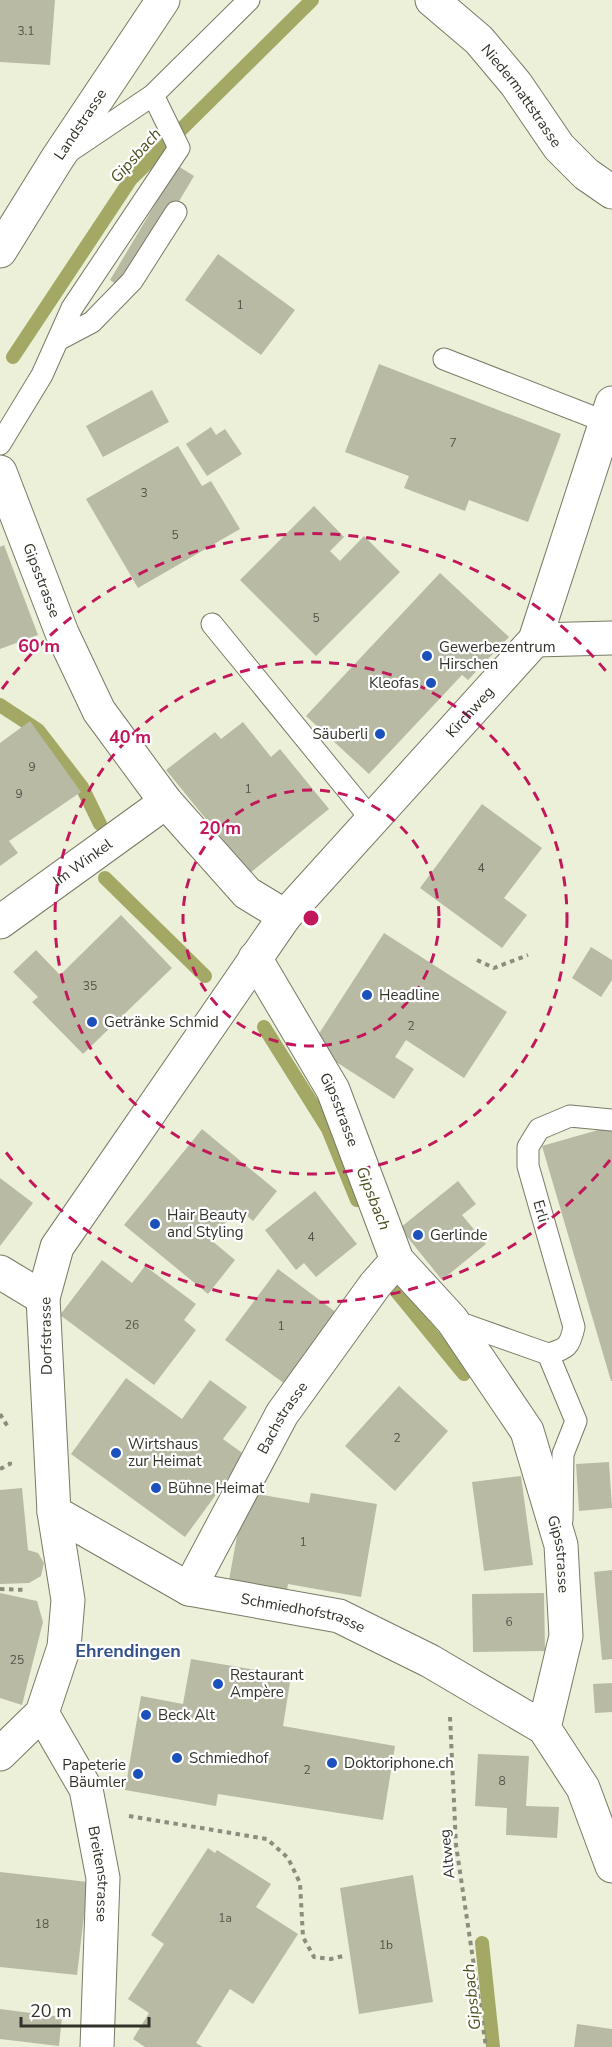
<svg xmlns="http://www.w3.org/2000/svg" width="612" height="2047" viewBox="0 0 612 2047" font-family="'Nunito Sans',sans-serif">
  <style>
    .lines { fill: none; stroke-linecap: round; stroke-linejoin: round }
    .stream { stroke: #a3a865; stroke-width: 14 }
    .building { fill: #b8baa4 }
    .service-casing { stroke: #787a65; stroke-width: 23 }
    .minor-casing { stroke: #787a65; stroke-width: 35 }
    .secondary-casing { stroke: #787a65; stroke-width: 35 }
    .path { stroke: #8b8d7d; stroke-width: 4; stroke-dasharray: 4.5 4.5; stroke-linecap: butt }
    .service { stroke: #fff; stroke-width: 21 }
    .minor { stroke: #fff; stroke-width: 33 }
    .secondary { stroke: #fff; stroke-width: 33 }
    .ring { fill: none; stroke: #c2185b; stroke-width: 3; stroke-dasharray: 10 8 }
    .poi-dot { fill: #1a51bd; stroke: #fff; stroke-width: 2 }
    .labels { text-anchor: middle; stroke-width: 4.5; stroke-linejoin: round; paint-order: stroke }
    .number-label { font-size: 12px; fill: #535448 }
    .street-label { font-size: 15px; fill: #313229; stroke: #fff }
    .poi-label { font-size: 15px; fill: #313229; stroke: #fff; text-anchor: start }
    .water-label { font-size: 16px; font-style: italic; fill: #4c4e1c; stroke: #fff }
    .quarter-label { font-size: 18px; font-weight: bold; fill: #33518a; stroke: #fff }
    .centre { fill: #c2185b; stroke: #fff; stroke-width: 3 }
    .ring-label { font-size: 18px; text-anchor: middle; font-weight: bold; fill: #c2185b; stroke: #fff; stroke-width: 4.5; stroke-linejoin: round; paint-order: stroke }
  </style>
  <rect width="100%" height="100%" fill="#edf0d9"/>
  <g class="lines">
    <path class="stream" d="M13,357L131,179L312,0
      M0,705L38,730L82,787L100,824
      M105,878L205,976
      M264,1027L328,1129L357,1200
      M388,1273L393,1287L464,1374
      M482,1943L493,2047"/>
  </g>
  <path class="building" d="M0,0H55L50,65L0,62Z
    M178,166L194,176L175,208L168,204L119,286L110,280Z
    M218,254L295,310L261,355L185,300Z
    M379,364L561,434L528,522L469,500L465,511L404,488L409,476L345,452Z
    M152,390L169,422L103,457L86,426Z
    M211,427L216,435L225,429L242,454L207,476L186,444Z
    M178,446L202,486L211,481L240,529L138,588L86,499Z
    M314,506L344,537L330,551L340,561L364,536L400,572L316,656L240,580Z
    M4,545L38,635L0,649V547Z
    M440,573L509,637L468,680L462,675L369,774L306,716Z
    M30,721L81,792L9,841L18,853L0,866V743Z
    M243,722L271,757L280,749L329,809L250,873L166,770L215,732L221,739Z
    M482,804L542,848L504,898L527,915L502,948L420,888Z
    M121,915L172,968L83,1054L32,1002L38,997L13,972L36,950L60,975Z
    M384,933L507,1012L464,1078L406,1040L395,1057L414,1069L394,1099L311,1046Z
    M591,947L612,960V980L601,997L572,978Z
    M612,1126V1381H611L542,1146Z
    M202,1129L277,1191L253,1221L238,1208L211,1240L235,1260L208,1294L124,1225Z
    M0,1178L33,1203L0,1246Z
    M458,1181L476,1204L462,1215L486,1244L442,1280L400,1228Z
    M315,1191L357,1244L316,1277L304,1263L296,1270L265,1230Z
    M102,1260L132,1283L145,1266L196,1304L184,1320L196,1330L154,1385L60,1315Z
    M278,1269L337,1313L285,1384L225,1340Z
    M126,1378L182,1419L210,1380L247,1407L223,1439L245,1455L185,1537L71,1454Z
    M399,1386L448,1431L395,1491L345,1446Z
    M609,1462L612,1508L579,1511L576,1464Z
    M521,1476L533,1565L484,1571L472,1482Z
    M22,1488L28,1550L38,1553L44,1563L41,1576L29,1583L0,1584V1490Z
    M245,1492L309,1503L311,1493L377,1504L361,1597L288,1584L287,1590L229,1580Z
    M612,1570V1659L602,1660L594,1572Z
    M0,1593L37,1601L43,1622L22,1705L0,1698Z
    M544,1593L545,1651L473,1652L472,1594Z
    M191,1659L291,1676L283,1726L395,1746L383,1820L218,1794L216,1806L125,1790L141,1696L183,1704Z
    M612,1683V1712L595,1713L593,1684Z
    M478,1754L529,1756L526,1806L559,1807L557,1838L506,1835L507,1808L475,1806Z
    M208,1848L215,1853L217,1850L271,1884L256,1907L298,1934L253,2004L230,1989L196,2043L203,2047H145L133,2039L149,2013L128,1999L164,1944L151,1935Z
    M0,1872L88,1882L77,1975L0,1967Z
    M413,1875L433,2002L359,2014L340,1888Z
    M0,2009L62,2017L59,2046L0,2039Z
    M577,2024L612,2029V2047H574Z"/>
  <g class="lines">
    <defs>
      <path id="service" d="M70,151L153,95L249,0
        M58,340L92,322L132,281L176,212
        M444,359L606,422
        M0,444L42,375L72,308L179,148L153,95
        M212,624L372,820
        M452,1320L548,1354C567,1349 570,1346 574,1327L528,1166V1147L539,1129L570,1116L612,1120
        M548,1354L576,1421L563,1454L562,1520"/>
      <g id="minor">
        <path id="s1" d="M432,0L479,40L516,84L559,147L586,174L612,192"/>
        <path id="s2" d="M0,472L62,633L99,711L166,802L247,893L285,916"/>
        <path d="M535,640L612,638"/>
        <path id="s3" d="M0,922L166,802"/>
        <path id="s4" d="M255,958L333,1090L397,1260L452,1320L527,1431L561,1545L566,1636L544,1728L583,1788L612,1866"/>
        <path d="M0,1272L43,1298"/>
        <path id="s5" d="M54,1512L189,1589L339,1616L430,1661L544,1728"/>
        <path id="s6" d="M189,1589L282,1414L375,1285L397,1260"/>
        <path id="s7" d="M42,1713L86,1789L103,1878L97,2047"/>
        <path id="s8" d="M0,1754L42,1713L64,1647L68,1600L54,1512L43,1298L57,1247L285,916L535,640L612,403"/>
      </g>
      <g id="secondary">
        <path id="s9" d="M0,251L57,159L163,0"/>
      </g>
    </defs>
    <use href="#service" class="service-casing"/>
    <use href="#minor" class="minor-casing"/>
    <use href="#secondary" class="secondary-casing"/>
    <path class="path" d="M477,960L494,968L528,955
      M0,1414L8,1427
      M0,1469L10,1464V1461
      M0,1589L27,1590
      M450,1717L456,1845L486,2047
      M129,1816L267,1839L288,1858L300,1883L303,1937L314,1957L331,1959L343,1956"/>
    <use href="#service" class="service"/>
    <use href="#minor" class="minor"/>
    <use href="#secondary" class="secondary"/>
  </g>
  <g class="ring">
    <circle cx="311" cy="918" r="128"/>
    <circle cx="311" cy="918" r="256"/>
    <path d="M610 1160A385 385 0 0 1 2 1147M2 689A385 385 0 0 1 610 676"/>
  </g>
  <g class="poi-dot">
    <circle cx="427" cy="656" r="6"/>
    <circle cx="431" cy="683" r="6"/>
    <circle cx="380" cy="734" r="6"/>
    <circle cx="367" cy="995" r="6"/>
    <circle cx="92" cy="1022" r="6"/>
    <circle cx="155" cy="1224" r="6"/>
    <circle cx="418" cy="1235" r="6"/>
    <circle cx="116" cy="1453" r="6"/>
    <circle cx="156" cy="1488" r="6"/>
    <circle cx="218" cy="1684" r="6"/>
    <circle cx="146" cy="1715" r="6"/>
    <circle cx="177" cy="1758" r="6"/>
    <circle cx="332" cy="1763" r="6"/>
    <circle cx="138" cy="1774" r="6"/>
  </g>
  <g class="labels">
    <g class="number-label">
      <text x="26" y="35">3.1</text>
      <text x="240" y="309">1</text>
      <text x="453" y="447">7</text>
      <text x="144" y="497">3</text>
      <text x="175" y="539">5</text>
      <text x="316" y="622">5</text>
      <text x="32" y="771">9</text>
      <text x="248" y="793">1</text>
      <text x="19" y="798">9</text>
      <text x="481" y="872">4</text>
      <text x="90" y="990">35</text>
      <text x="411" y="1030">2</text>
      <text x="311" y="1241">4</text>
      <text x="132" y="1329">26</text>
      <text x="281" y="1330">1</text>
      <text x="397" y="1442">2</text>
      <text x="303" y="1546">1</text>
      <text x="509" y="1626">6</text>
      <text x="17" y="1664">25</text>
      <text x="307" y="1774">2</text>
      <text x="502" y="1785">8</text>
      <text x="225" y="1922">1a</text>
      <text x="42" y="1928">18</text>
      <text x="386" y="1949">1b</text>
    </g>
    <g class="street-label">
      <text dy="5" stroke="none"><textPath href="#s1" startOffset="132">Niedermattstrasse</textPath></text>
      <text dy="5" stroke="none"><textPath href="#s9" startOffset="150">Landstrasse</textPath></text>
      <text dy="5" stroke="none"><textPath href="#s2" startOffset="116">Gipsstrasse</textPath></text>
      <text dy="5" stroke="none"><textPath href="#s8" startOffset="1209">Kirchweg</textPath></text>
      <text dy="5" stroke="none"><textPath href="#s3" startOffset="102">Im Winkel</textPath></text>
      <text dy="5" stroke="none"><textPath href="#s4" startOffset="174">Gipsstrasse</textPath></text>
      <text transform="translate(541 1211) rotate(74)" y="5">Erli</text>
      <text transform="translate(46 1336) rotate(-91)" y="5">Dorfstrasse</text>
      <text dy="5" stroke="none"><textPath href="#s6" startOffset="195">Bachstrasse</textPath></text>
      <text dy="5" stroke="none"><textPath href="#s4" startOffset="678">Gipsstrasse</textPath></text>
      <text dy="5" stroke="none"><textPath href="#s5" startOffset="272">Schmiedhofstrasse</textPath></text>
      <text transform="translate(447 1854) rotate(-96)" y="5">Altweg</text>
      <text dy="5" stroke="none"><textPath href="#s7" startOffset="174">Breitenstrasse</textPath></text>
    </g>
    <g class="poi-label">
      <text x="439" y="652">Gewerbezentrum<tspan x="439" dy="17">Hirschen</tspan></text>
      <text x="419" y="688" text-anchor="end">Kleofas</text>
      <text x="368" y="739" text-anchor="end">Säuberli</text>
      <text x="379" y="1000">Headline</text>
      <text x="104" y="1027">Getränke Schmid</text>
      <text x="167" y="1220">Hair Beauty<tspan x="167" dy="17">and Styling</tspan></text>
      <text x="430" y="1240">Gerlinde</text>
      <text x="128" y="1449">Wirtshaus<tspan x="128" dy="17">zur Heimat</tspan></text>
      <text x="168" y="1493">Bühne Heimat</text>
      <text x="230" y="1680">Restaurant<tspan x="230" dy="17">Ampère</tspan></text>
      <text x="158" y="1720">Beck Alt</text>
      <text x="189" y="1763">Schmiedhof</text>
      <text x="344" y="1768">Doktoriphone.ch</text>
      <text x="126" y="1770" text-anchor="end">Papeterie<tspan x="126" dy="17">Bäumler</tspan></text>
    </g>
    <g class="water-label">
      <text transform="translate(135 155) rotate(-48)" y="6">Gipsbach</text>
      <text transform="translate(374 1198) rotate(68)" y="6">Gipsbach</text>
      <text transform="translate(471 1997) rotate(-96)" y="6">Gipsbach</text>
    </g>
    <g class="quarter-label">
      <text x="128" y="1657">Ehrendingen</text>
    </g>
  </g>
  <circle cx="311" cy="918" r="9" class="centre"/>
  <g class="ring-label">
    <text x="39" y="652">60 m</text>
    <text x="130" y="743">40 m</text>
    <text x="220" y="834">20 m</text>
  </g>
  <path d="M21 2017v9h128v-9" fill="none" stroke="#313229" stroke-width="3"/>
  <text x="30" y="2017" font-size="18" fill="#313229" stroke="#ffffff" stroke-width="4.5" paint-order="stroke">20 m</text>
</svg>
